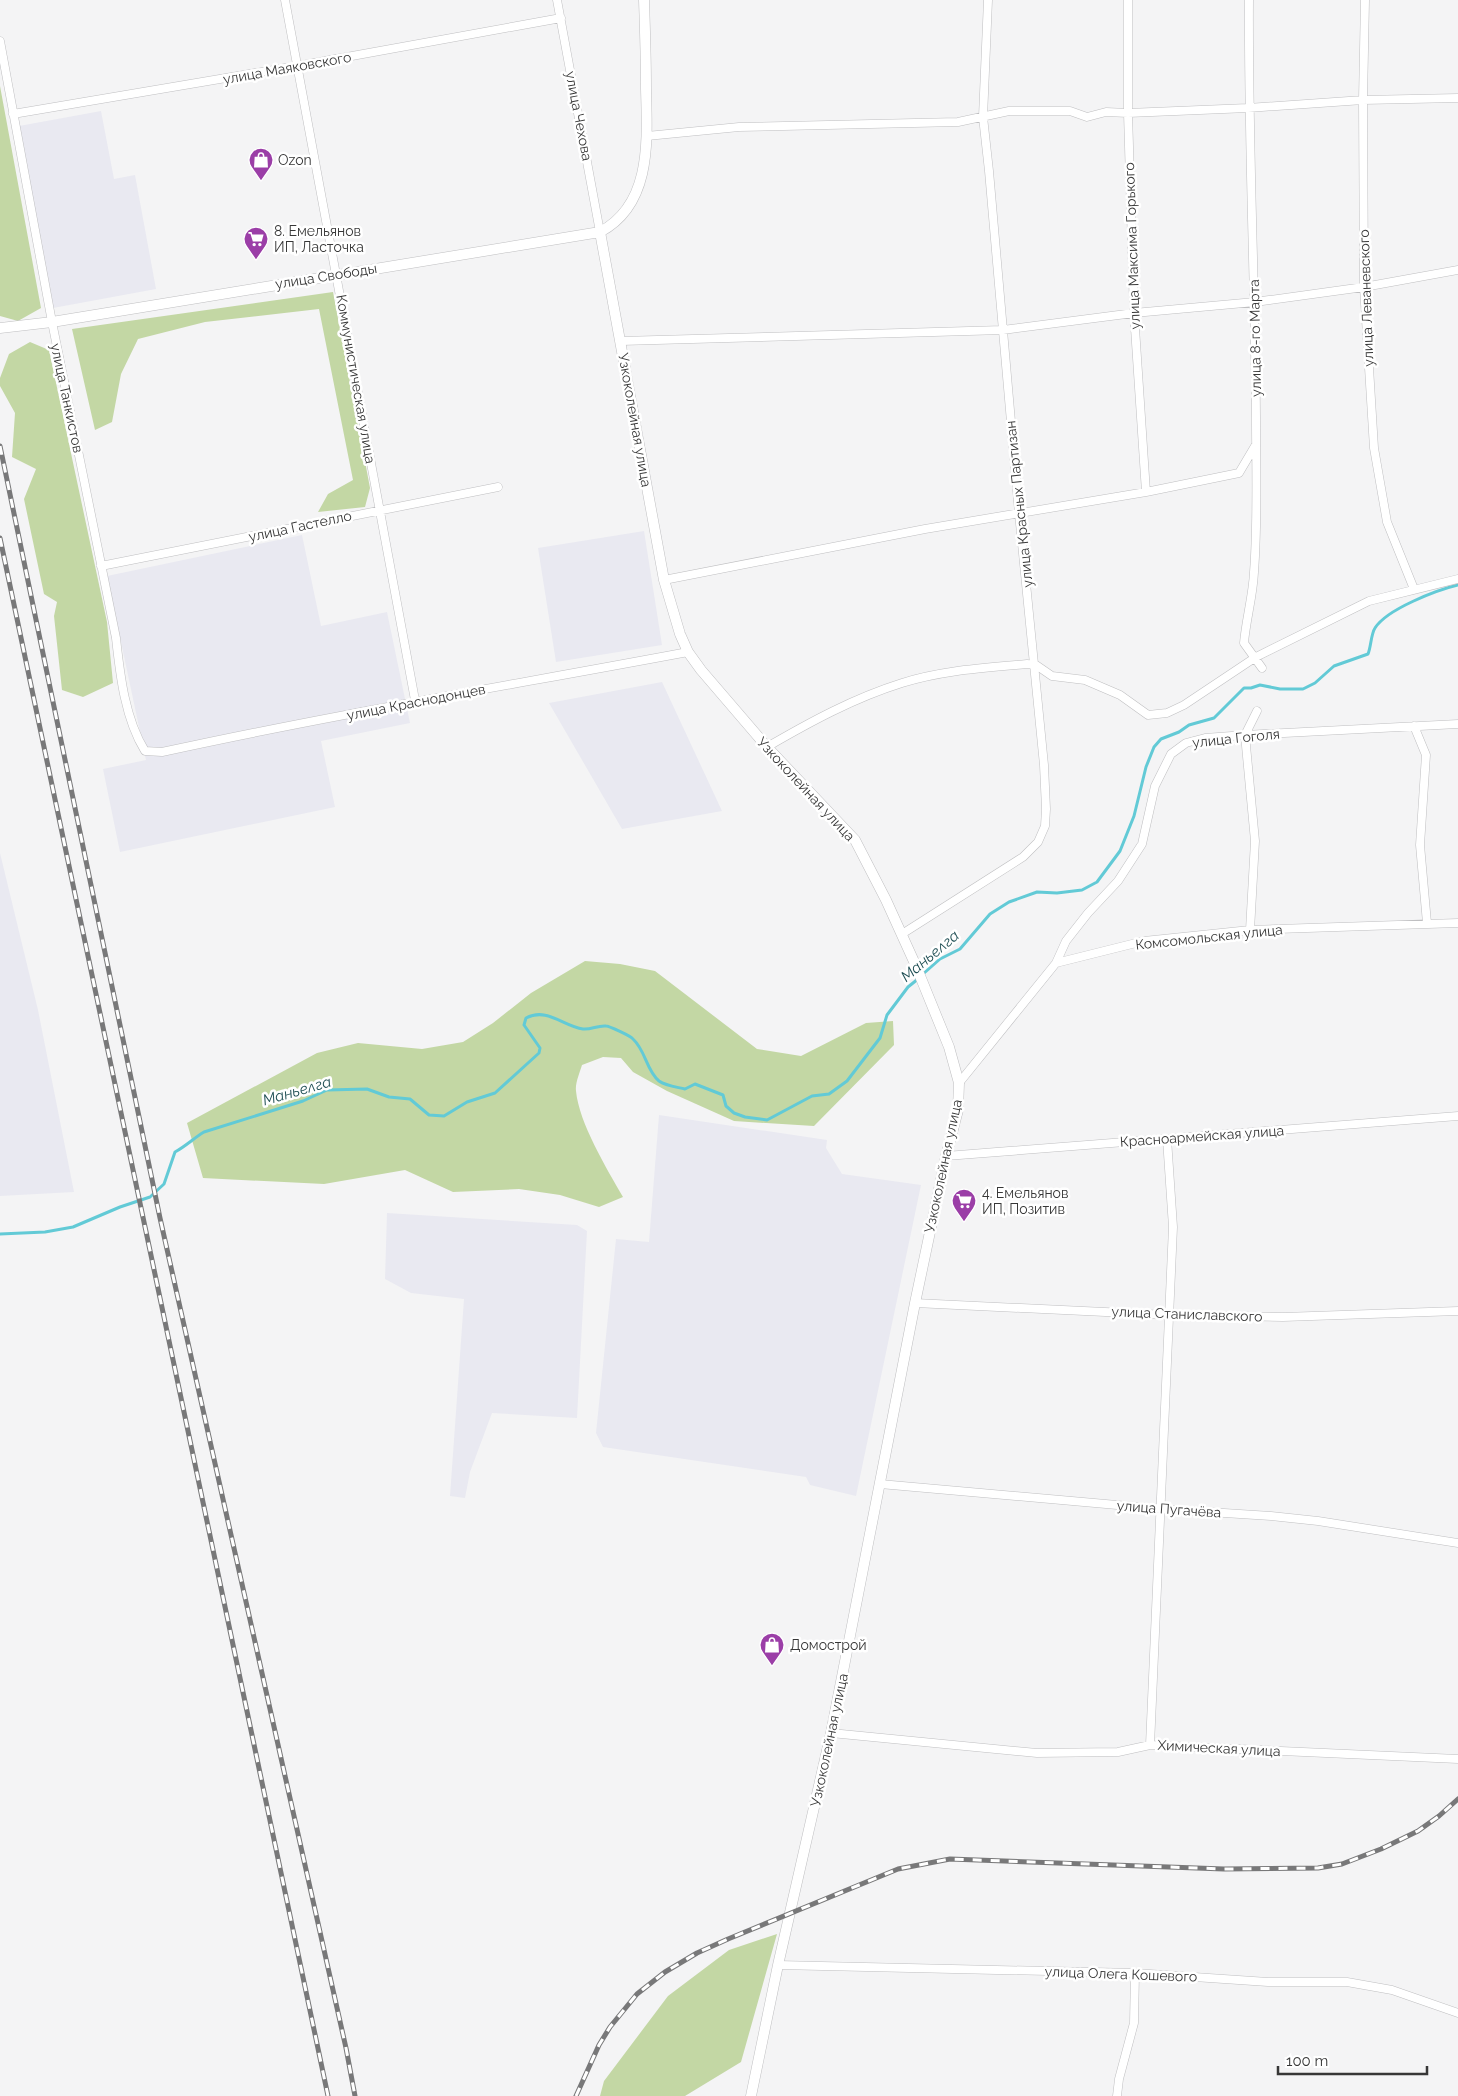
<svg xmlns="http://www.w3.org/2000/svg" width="1458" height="2096" viewBox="0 0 1458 2096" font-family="Raleway,sans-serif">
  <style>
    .built { fill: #e9e9f1 }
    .green { fill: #c3d7a4 }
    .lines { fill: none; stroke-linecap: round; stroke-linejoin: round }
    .stream { stroke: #62cad6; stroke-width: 3 }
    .minor-casing { stroke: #bfbfc1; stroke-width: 9 }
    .tertiary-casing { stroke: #bfbfc1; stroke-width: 11 }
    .minor { stroke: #fff; stroke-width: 8 }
    .tertiary { stroke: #fff; stroke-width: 10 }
    .rail-casing { stroke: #787879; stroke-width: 5 }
    .rail { stroke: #fff; stroke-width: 3; stroke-dasharray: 9; stroke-linecap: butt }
    .labels { text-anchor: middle; stroke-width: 5; stroke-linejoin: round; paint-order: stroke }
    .street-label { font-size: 14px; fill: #373737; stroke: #fff }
    .poi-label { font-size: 14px; fill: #373737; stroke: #fff; text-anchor: start }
    .water-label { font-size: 15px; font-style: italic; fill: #204f54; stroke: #fff }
  </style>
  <rect width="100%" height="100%" fill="#f4f4f5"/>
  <path class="built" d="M101,111L114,179L135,175L156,289L53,308L19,126Z
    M644,531L662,645L556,662L538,548Z
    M302,535L321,626L387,612L410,723L321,741L335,807L120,852L103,769L146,760L107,576Z
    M662,682L722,811L622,829L549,703Z
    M0,853L38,1010L74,1192L0,1196Z
    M659,1115L827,1140L826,1148L842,1174L921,1185L856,1496L810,1485L806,1477L603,1447L596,1433L616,1239L649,1242Z
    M387,1213L577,1225L587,1231L577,1418L492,1413L470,1472L465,1498L450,1496L464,1299L411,1293L385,1279Z"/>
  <path class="green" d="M0,86L41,308L18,321L0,316Z
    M333,292L370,488L365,507L318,512L328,494L353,480L319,309L205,322L138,339L121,374L112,422L95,430L72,329Z
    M30,342L49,350L107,622L113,683L83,697L62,690L54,616L57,602L44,594L24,499L36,469L12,457L15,413L0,386V378L9,354Z
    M585,961L620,964L655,971L757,1049L801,1056L866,1023L893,1021L894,1045L814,1126L734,1121L667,1091L633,1072L621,1058L603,1057L582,1065C580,1072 575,1083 576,1091C579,1123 607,1169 623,1197L599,1207L560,1195L519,1189L453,1192L405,1170L324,1184L203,1178L187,1123L317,1053L358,1043L422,1049L463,1042L493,1023L531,993Z
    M777,1934L741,2062L685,2096H600L604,2081L668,1996L729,1950Z"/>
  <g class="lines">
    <path class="stream" d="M923,974L940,959L960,949L990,914L1009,902L1037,892L1057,893L1082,890L1097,882L1120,851L1134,816L1146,767L1154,747L1161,739L1179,732L1189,725L1214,718L1244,688H1251L1260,685L1280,689H1303L1315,683L1334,666L1368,654C1371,647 1371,634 1375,628C1387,609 1437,590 1458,585
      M0,1234L45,1232L73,1227L120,1207L150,1197L164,1184L175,1152C186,1146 194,1138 204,1132L303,1101L327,1090L367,1089L389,1097L410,1099L429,1115L444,1116L467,1102L495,1093L539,1053L540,1048L524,1025L526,1018C547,1007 563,1026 583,1029C591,1030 598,1025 606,1026C609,1026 631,1036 633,1039C646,1051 646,1070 659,1081C666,1086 677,1087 685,1089L695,1084L723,1095L726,1106L734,1113L745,1117L767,1120L812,1096L829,1094L847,1081L880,1038L887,1015L908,987L918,979"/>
    <defs>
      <path id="minor" d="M285,0L415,700
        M557,0L600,232
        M1128,0V113L1134,313L1146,492
        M1249,0C1248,139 1255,278 1256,417C1256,468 1258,521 1254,572C1253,596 1246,619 1244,643L1262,668
        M1365,0L1363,100L1364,287L1374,448L1387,522L1414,589
        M0,41L52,322L116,638C120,675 125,719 145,751L162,752C336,714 512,685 688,652
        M13,114L297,66L561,18
        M647,136L739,127L958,122L1009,111H1070L1087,117L1106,112L1128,113L1248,108L1363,100L1458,98
        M621,341L1003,330L1134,313L1255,302L1364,287L1458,270
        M101,566L498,487
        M664,580L925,529L1146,492L1239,473L1255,446
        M1414,726L1426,755L1420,845L1427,923
        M767,747C810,722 854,698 902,683C943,670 986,668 1027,664L1036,665L1052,676L1085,680L1120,695L1148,715L1167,713L1184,705L1256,657L1369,601L1458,579
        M1250,930L1255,841L1245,735L1257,711
        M902,934L1023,857L1038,842L1045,826L1046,809L1044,765L1019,513L989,171L983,117L988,0
        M1056,963L1066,941L1088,913L1118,881L1142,844L1155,786L1171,754L1186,743L1205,738L1245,735L1458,724
        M959,1083L1056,963L1144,941L1250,930L1458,923
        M946,1156L1458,1116
        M915,1303L1168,1315L1283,1317L1458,1311
        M880,1484L1162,1509L1271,1516L1318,1521L1458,1543
        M831,1733L1037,1753L1118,1752L1150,1745L1458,1759
        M1150,1745L1173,1227L1167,1139
        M778,1965L1135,1973L1268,1982H1347L1392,1990L1458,2013
        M1117,2096L1119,2079L1134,2023L1135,1973"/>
      <path id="tertiary" d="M600,232L664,580L680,634L688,652L701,670L767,747L855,840L886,900L916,966L949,1047L959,1083L958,1110L946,1156L915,1303L831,1733L778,1965L751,2096
        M0,328L52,322L600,232C653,204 647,138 646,88C646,59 645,29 644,0"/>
    </defs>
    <use href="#minor" class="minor-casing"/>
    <use href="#tertiary" class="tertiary-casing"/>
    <use href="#minor" class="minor"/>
    <use href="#tertiary" class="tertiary"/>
    <defs>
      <path id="rail" d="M0,446L160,1218L346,2048L355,2096
        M0,538L328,2096
        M576,2096L599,2045L610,2027L637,1994L665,1972L697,1953L728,1939L898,1869L950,1859L1224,1869L1318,1868L1342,1864L1381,1849L1418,1831L1439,1816L1458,1799"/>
    </defs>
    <use href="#rail" class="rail-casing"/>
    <use href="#rail" class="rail"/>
  </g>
  <defs>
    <symbol id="shop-pin" viewBox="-11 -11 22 30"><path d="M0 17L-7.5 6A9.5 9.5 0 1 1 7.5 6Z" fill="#9b3ea7" stroke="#fff"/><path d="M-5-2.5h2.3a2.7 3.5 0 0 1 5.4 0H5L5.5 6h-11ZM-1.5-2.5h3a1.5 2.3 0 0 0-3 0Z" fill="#fff"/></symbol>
    <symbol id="supermarket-pin" viewBox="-11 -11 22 30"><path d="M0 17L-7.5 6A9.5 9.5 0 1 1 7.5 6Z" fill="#9b3ea7" stroke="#fff"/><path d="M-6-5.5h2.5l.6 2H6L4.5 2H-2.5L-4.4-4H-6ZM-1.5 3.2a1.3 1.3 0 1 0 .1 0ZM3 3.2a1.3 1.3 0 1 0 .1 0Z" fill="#fff"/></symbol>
  </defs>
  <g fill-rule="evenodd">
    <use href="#shop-pin" x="247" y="146" width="28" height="38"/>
    <use href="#supermarket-pin" x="242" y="225" width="28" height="38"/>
    <use href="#supermarket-pin" x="950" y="1187" width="28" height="38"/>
    <use href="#shop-pin" x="758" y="1631" width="28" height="38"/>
  </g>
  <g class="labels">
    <g class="street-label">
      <text transform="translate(287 68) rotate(-10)" y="5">улица Маяковского</text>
      <text transform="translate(579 116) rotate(79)" y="5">улица Чехова</text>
      <text transform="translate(1132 246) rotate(-92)" y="5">улица Максима Горького</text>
      <text transform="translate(326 276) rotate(-9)" y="5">улица Свободы</text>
      <text transform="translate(1366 298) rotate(-92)" y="5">улица Леваневского</text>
      <text transform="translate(1255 338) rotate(-91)" y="5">улица 8-го Марта</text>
      <text transform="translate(356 379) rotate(80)" y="5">Коммунистическая улица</text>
      <text transform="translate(67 398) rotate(78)" y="5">улица Танкистов</text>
      <text transform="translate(635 420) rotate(80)" y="5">Узкоколейная улица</text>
      <text transform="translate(1019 504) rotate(-96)" y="5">улица Красных Партизан</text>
      <text transform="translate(300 526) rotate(-12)" y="5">улица Гастелло</text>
      <text transform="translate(416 702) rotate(-11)" y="5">улица Краснодонцев</text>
      <text transform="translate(1236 738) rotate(-6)" y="5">улица Гоголя</text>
      <text transform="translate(806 789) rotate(47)" y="5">Узкоколейная улица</text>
      <text transform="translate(1209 937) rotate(-6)" y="5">Комсомольская улица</text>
      <text transform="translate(1202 1136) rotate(-4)" y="5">Красноармейская улица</text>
      <text transform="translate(943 1166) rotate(-78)" y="5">Узкоколейная улица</text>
      <text transform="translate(1187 1314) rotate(2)" y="5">улица Станиславского</text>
      <text transform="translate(1169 1509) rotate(4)" y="5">улица Пугачёва</text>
      <text transform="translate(829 1740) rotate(-78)" y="5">Узкоколейная улица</text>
      <text transform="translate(1219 1748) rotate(3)" y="5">Химическая улица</text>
      <text transform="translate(1121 1974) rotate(2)" y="5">улица Олега Кошевого</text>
    </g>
    <g class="poi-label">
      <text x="278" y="165">Ozon</text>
      <text x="274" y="236">8. Емельянов<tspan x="274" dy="16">ИП, Ласточка</tspan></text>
      <text x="982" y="1198">4. Емельянов<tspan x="982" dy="16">ИП, Позитив</tspan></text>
      <text x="790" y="1650">Домострой</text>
    </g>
    <g class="water-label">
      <text transform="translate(930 956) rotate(-40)" y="5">Маньелга</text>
      <text transform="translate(297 1091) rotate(-16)" y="5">Маньелга</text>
    </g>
  </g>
  <path d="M1278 2066v8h149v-8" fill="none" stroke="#373737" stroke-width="2.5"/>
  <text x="1286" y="2066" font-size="15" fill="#373737" stroke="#ffffff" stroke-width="4" paint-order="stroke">100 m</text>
</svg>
